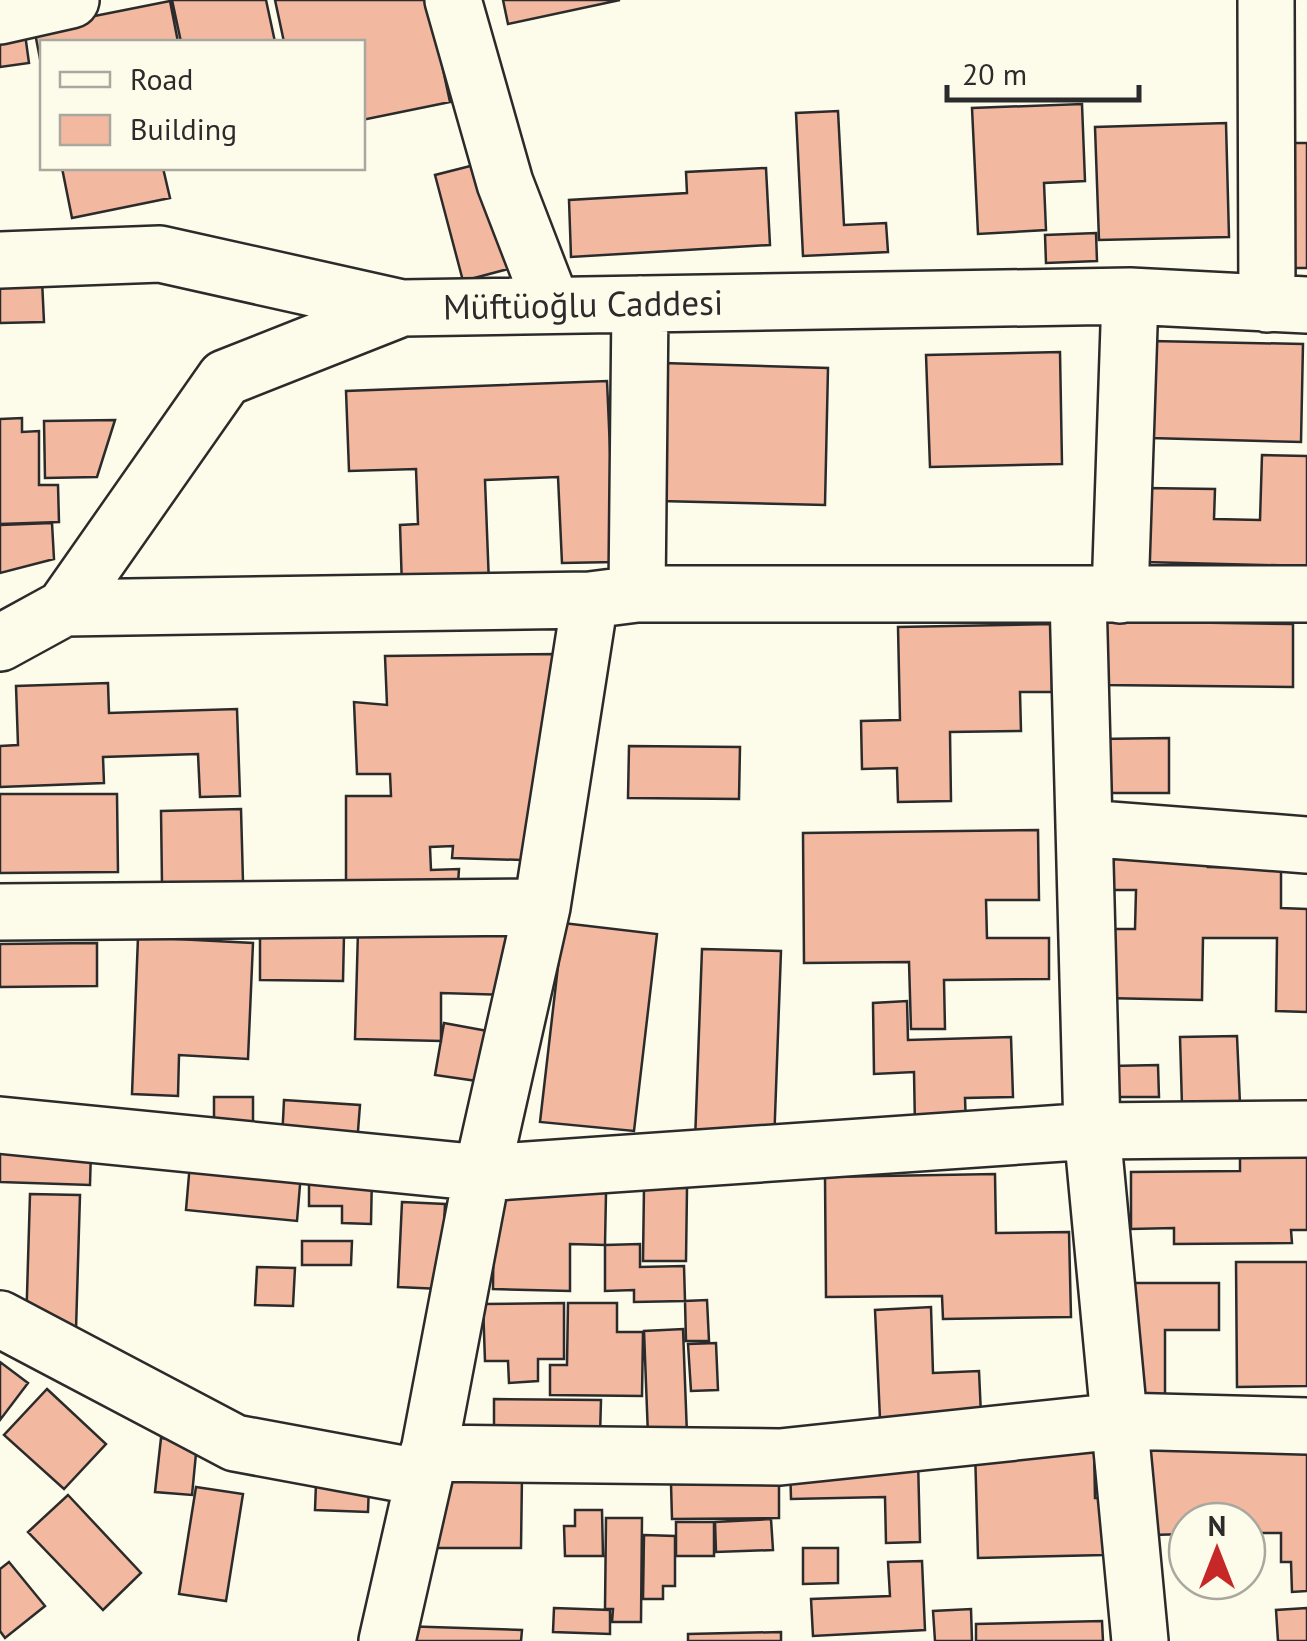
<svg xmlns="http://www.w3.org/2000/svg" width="1307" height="1641" viewBox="0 0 1307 1641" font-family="'PT Sans',sans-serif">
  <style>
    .building { fill: #f2b8a0; stroke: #2b2b2b; stroke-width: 2.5 }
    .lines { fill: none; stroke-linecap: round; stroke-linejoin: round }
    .minor-casing { stroke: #2b2b2b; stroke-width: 60 }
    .minor { stroke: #fdfbea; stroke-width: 55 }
    .labels { text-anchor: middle; stroke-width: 8; stroke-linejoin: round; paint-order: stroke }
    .street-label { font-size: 35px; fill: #2b2b2b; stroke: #fdfbea }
  </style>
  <rect width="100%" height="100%" fill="#fdfbea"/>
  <path class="building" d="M172,0H266L275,42H181Z
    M275,0H428L450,102L362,120V42H284Z
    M503,0H620L508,24Z
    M170,1L178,42H42V69L34,28Z
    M25,34L29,63L0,67V38Z
    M1082,104L1085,181L1044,183L1046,230L978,234L972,108Z
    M838,111L844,225L886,223L888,252L803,256L796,113Z
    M1226,123L1229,237L1099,240L1095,127Z
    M1293,143H1307V268H1294Z
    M482,163L508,269L463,281L435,175Z
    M62,168H163L170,198L72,218Z
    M766,168L770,245L571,257L569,200L687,193L686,172Z
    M1096,233L1097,261L1046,263L1045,235Z
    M42,280L44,322L0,323V282Z
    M1152,341L1303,344L1301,442L1150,438Z
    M1060,352L1062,464L930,467L926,355Z
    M663,363L828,368L825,505L660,501Z
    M607,381L615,562L562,563L558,477L485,480L489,584L402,588L400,525L418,524L416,469L349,471L346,391Z
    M22,418V432L39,431V485H58L59,522L0,524V419Z
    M115,420L97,477L45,478L44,421Z
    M1262,455L1307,456V566L1144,562L1146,488L1215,489L1214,519L1260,520Z
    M52,523L54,559L0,573V525Z
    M1103,621L1293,624V687L1102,685Z
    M1051,624L1052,692H1020L1021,731L950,732L951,801L898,802L897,768L862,769L861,721L900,720L898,627Z
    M558,654L522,860L452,858L453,846L430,847L431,870L459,869L457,898L346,893V796H391L390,774H357L354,702L387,705L385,656Z
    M108,683L109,713L237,709L240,796L200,797L198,754L103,757L104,783L0,787V746L18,745L16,686Z
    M1169,738V793H1098V739Z
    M629,746L740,747L739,799L628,798Z
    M0,794H117L118,872L0,873Z
    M241,809L243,882L162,884L161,811Z
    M1038,830L1039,900H986L987,938H1049V979L944,980L945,1029H911L909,962L804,963L803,833Z
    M1098,843L1209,844L1208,867L1281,868V908L1307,909V1012L1276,1011L1277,938H1203L1202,1000L1103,998L1104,929H1135L1136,890H1097Z
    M563,923L657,934L634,1131L540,1122Z
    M358,931L511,935L510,995L441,993V1041L355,1039Z
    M260,934L344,935L343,981L260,980Z
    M138,937L253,943L248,1059L179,1055L178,1096L132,1094Z
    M97,943V986L0,987V944Z
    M702,949L781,951L774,1144L695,1141Z
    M907,1001L908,1040L1011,1037L1013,1097L965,1098L966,1126L915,1127L914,1072L874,1074L873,1003Z
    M444,1023L493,1032L484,1082L435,1075Z
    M1237,1036L1240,1104L1182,1106L1180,1037Z
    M1158,1065L1159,1097H1111V1066Z
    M214,1097H253V1133H214Z
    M284,1100L360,1105L357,1144L282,1140Z
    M0,1147L91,1150L90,1185L0,1182Z
    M1240,1157H1307V1230H1291L1292,1243L1174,1244V1228L1131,1229V1172L1240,1171Z
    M190,1163L301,1173L297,1221L186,1210Z
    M309,1174H372L371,1224L342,1223V1206H309Z
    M995,1174L996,1233L1069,1232L1071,1317L943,1319L942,1296L826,1297L825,1177Z
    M644,1187L687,1188L686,1261H643Z
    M494,1191L606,1193L605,1245L570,1244V1291L493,1289Z
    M30,1194L80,1195L76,1330L26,1328Z
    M402,1202L445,1204L441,1289L398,1287Z
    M302,1241H352L351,1265H302Z
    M640,1244V1267L684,1266L685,1301L634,1302V1290L605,1291V1245Z
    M1236,1262H1307V1386L1237,1387Z
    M257,1267L295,1268L293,1306L255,1305Z
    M1126,1283H1219V1330H1165V1406H1126Z
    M707,1300L709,1341H686L685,1301Z
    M564,1303V1359H538V1381L509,1383L508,1361H485L483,1304Z
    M568,1303H617V1332H643L642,1396L550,1395V1365H567Z
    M931,1307L933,1373L979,1371L981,1415L880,1419L875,1310Z
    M683,1329L687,1435L648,1436L644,1331Z
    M716,1343L718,1390L691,1391L688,1344Z
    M0,1362L28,1383L0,1420Z
    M47,1389L106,1444L64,1489L4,1435Z
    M494,1399L601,1400L600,1436L494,1435Z
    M161,1438L197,1443L192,1495L155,1492Z
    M1307,1445V1591L1292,1592L1291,1562H1281V1533H1247V1521H1187V1534L1151,1535L1149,1448Z
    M1094,1446L1095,1498H1102L1104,1555L978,1558L975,1449Z
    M918,1459L920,1542L886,1543L885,1497L791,1499L790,1462Z
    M436,1475H522L521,1548H435Z
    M316,1483L369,1484L368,1512L315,1510Z
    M779,1483V1518L672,1519L671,1484Z
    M196,1487L243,1494L226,1601L179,1594Z
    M68,1495L141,1573L103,1610L28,1532Z
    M575,1510H602L603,1556H565L564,1526H575Z
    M606,1518H642L641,1622H612L613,1609H605Z
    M771,1519L773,1550L716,1552L715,1522Z
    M676,1522H714V1556H676Z
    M644,1535L675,1536V1586H663V1599H643Z
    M803,1548H838V1583L803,1584Z
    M922,1561L925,1630L813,1636L811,1599L890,1596L888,1562Z
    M9,1562L45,1606L5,1638L0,1631V1569Z
    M554,1608L610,1610V1634L553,1632Z
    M1307,1608V1641H1278L1276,1610Z
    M971,1609L972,1641H935L933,1611Z
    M1102,1621L1103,1641H976V1624Z
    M400,1626L522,1630L521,1641H400Z
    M781,1632V1641H688V1634Z"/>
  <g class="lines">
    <defs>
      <path id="minor" d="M453,0L505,183L552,305
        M1266,0L1267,304
        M0,16L71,0
        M0,260L160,254L402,308
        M637,594L640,304
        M1120,595L1130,296
        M1078,596L1092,1131L1140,1641
        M64,608L590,600L637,594H1307
        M0,643L64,608L225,378L402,308L1130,296L1307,305
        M1084,828L1307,845
        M0,912L542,907
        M0,1125L482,1173L1092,1131L1307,1129
        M0,1319L235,1443L424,1478
        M428,1453L780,1457L1119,1421L1307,1426
        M387,1641L424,1478L482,1173L542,907L590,600"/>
    </defs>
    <use href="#minor" class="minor-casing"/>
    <use href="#minor" class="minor"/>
  </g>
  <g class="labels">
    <g class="street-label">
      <text transform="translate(583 305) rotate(-1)" y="12">Müftüoğlu Caddesi</text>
    </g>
  </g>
  <rect x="40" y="40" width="325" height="130" fill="#fdfbea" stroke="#a9a89e" stroke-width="2.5"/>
  <rect x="60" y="72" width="50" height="15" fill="#fdfbea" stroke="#a9a89e" stroke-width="2.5"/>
  <text x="130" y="90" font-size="30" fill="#2b2b2b">Road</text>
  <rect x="60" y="115" width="50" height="30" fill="#f2b8a0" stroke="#a9a89e" stroke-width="2.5"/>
  <text x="130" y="140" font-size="30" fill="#2b2b2b">Building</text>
  <g transform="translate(1217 1551)"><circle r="48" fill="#fdfbea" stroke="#a9a89e" stroke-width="2.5"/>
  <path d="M0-8L18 38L0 25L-18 38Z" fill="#c62828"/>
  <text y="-15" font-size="28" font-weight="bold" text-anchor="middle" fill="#2b2b2b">N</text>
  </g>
  <path d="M947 85v15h192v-15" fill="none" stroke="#2b2b2b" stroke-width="5"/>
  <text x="962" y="85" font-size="30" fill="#2b2b2b" stroke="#fdfbea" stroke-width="8" paint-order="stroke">20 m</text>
</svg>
